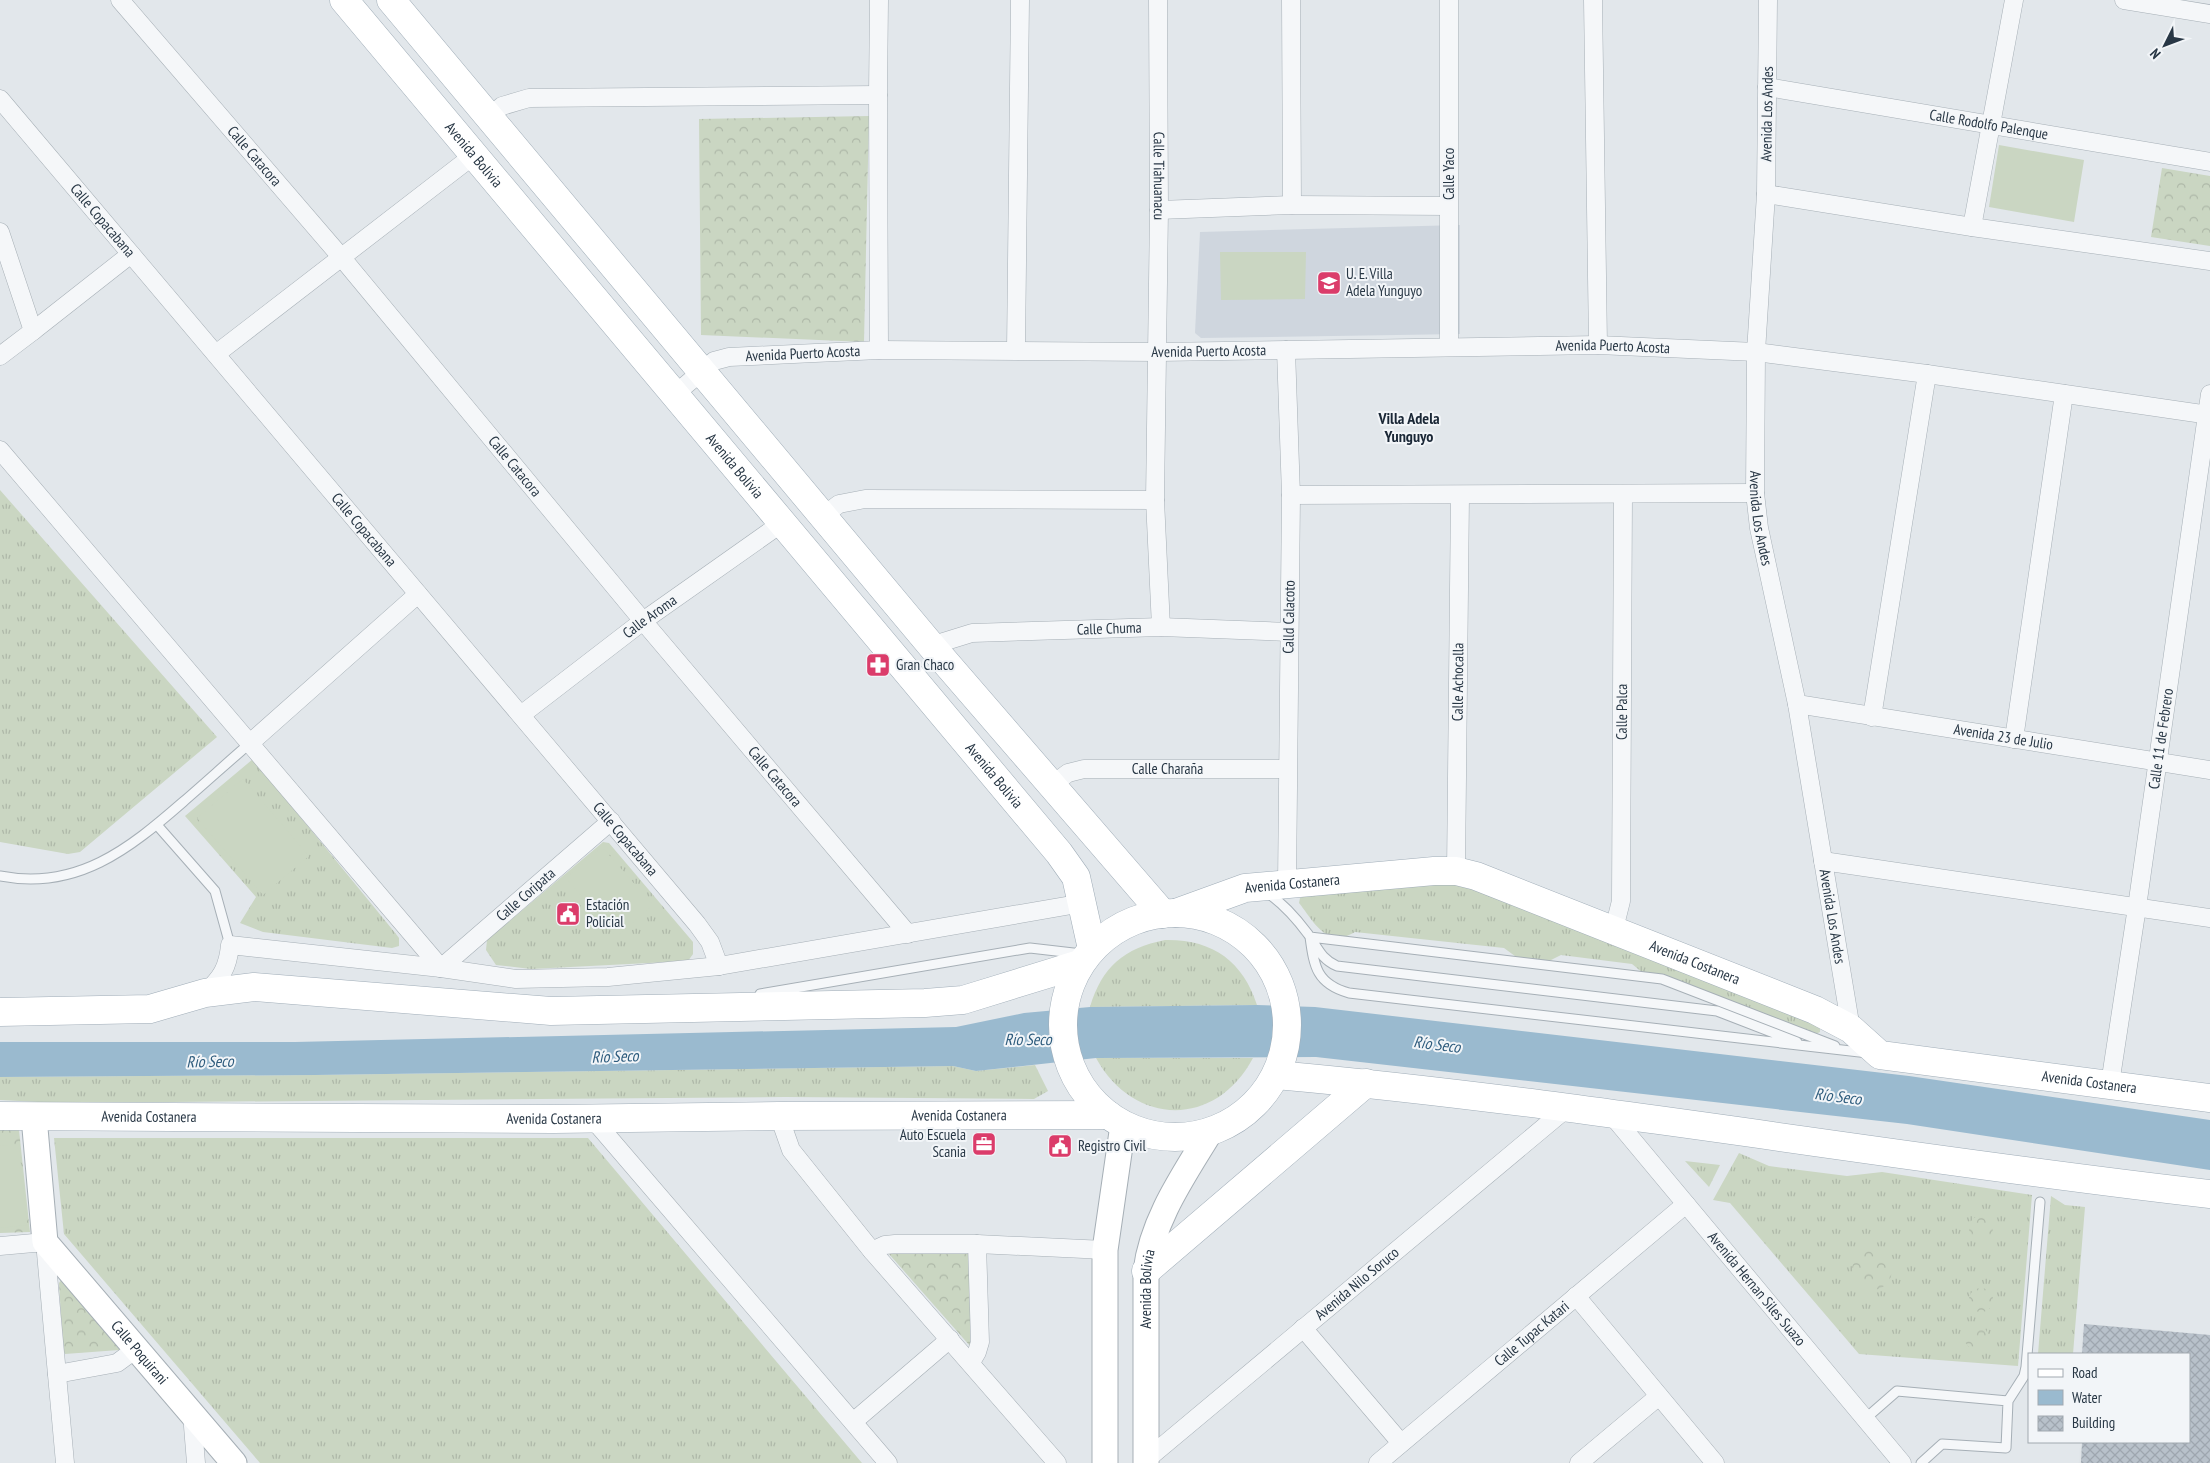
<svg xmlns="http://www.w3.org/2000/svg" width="2210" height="1463" viewBox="0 0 2210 1463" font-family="'PT Sans Narrow',sans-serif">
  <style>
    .built { fill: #cfd6de }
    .grass { fill: url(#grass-tufts) }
    .forest { fill: url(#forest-crowns) }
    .garden { fill: #cad6c2 }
    .water { fill: #9abacf }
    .building { fill: url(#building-cross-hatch); filter: url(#shadow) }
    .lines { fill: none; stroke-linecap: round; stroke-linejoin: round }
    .lane-casing { stroke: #a6afb6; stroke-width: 11 }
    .street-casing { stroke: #a6afb6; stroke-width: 19 }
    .secondary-casing { stroke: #a6afb6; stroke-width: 27 }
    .primary-casing { stroke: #a0adb8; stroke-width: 29 }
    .lane { stroke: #f5f7f9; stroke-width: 9 }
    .street { stroke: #f5f7f9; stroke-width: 18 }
    .secondary { stroke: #fff; stroke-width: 25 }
    .primary { stroke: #fff; stroke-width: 28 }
    .labels { text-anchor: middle; stroke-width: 4; stroke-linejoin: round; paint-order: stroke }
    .street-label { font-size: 15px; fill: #283745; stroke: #f2f5f8 }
    .poi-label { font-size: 15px; fill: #283745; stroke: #f2f5f8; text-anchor: start }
    .neighbourhood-label { font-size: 16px; font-weight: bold; fill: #1a2736; stroke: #f2f5f8 }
    .water-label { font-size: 16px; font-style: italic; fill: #2e5c7d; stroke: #f2f5f8 }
  </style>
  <defs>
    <pattern id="grass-tufts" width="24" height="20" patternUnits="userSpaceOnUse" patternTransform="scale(1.25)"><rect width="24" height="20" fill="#cad6c2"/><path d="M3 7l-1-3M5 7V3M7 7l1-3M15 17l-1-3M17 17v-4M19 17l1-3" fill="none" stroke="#aeb8a8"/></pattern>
    <pattern id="forest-crowns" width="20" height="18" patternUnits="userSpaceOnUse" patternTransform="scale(1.25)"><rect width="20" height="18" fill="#cad6c2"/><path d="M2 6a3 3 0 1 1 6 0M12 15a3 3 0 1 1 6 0" fill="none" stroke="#aeb8a8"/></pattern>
    <pattern id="building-cross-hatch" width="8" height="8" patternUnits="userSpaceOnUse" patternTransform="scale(1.25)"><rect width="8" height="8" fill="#b8c1ca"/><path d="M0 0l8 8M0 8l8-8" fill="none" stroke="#9ea6af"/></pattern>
    <filter id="shadow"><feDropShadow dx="3" dy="5.5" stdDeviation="2.5" flood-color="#0004"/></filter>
  </defs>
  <rect width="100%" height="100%" fill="#e2e7eb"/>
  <path class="built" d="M1460,225V334L1201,338L1195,333L1200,232Z"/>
  <path class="grass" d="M0,490L217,737L80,852L68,854L0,842Z
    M253,759L396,934L399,938V946L392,948L263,932L240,923L256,897L185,816Z
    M603,842L609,843L693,942V954L688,961L531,969L496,965L486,950L487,940Z
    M1448,883L1472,888L1820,1026V1032L1816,1034L1643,973L1632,964L1561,955L1547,962L1519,959L1504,948L1355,932C1351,934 1345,937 1340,938C1321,939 1309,915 1299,903L1300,898L1304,896Z
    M1165,940C1212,939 1243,961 1257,1005L1090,1007C1102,967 1124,948 1165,940Z
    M1096,1058H1253C1216,1128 1134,1127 1096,1058Z
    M1035,1065L1048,1091L1034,1099L785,1097L58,1103L0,1100V1077L315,1075L953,1066L976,1071Z
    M54,1138H588L862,1463H260L64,1234Z
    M1739,1153L1769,1166L1847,1176L1882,1172L2032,1195L2018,1366L1859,1354L1730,1203L1713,1200Z
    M1685,1161L1720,1165L1709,1187Z
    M2051,1196L2065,1205L2085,1207L2073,1354H2038Z"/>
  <path class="forest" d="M869,116L864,342L701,335L699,119Z
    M2162,168L2210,176V246L2151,237Z
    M0,1130H19L30,1232L0,1233Z
    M1969 1228a12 12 0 1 1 24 0a12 12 0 1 1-24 0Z
    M1852 1270a20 20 0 1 1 40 0a20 20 0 1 1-40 0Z
    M889,1254H972L970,1346Z
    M62,1279L121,1347L119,1350L65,1354L63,1350L59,1283Z
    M1969 1300a12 12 0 1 1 24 0a12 12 0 1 1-24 0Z
    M1964 1337a12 12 0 1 1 24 0a12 12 0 1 1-24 0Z"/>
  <path class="garden" d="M1999,145L2084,160L2074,222L1989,207Z
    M1220,252H1306L1305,299L1221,300Z
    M243,779L309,856L263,895L197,818Z
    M602,847L653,905L616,937L566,878Z
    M19,1144L27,1225L0,1228V1146Z"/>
  <path class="water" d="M1257,1005L1315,1007L1909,1076L2210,1120V1170L1907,1124L1316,1057L1096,1058L976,1071L953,1066L315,1075L0,1077V1042H295L956,1027L1024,1013L1090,1007Z"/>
  <path class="building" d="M2084,1324L2210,1335V1463H2081L2082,1442H2189V1354H2082Z"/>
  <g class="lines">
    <defs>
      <path id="lane" d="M157,825L215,891L230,945
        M0,876C77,891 129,849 183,802C205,783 227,763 249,744
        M1266,892C1283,903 1296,918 1308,934C1318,948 1321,959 1337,966L1717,1011L1797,1042
        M1310,937C1314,967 1317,984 1349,993L1868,1053
        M1310,937L1662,979L1835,1046
        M760,994L1030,948L1082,954
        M2008,1401L2024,1376L2026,1367L2040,1202
        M1865,1419L1897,1391L2008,1401L2006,1448L1942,1444L1921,1463"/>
      <g id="street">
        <path id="s1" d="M120,0L342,258L643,621L908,934"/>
        <path d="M879,0L878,95L879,350"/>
        <path id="s2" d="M1158,0L1159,210L1155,500L1161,627"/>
        <path d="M1291,0L1292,205"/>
        <path d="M1593,0L1598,345"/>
        <path id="s3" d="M1768,0L1766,194L1756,352L1755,493L1759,528L1797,704L1851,1029"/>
        <path d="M2124,0L2210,14"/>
        <path id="s4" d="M1767,87L2210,162"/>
        <path id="s5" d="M0,99L697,924L710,942L719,966"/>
        <path d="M489,117L502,106L529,98L878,95"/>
        <path d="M1766,194L1972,227L2210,261"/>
        <path d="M1159,210L1292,205L1448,206"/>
        <path d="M1972,227L2014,0"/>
        <path d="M0,232L33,331L0,356"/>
        <path d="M33,331L131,254"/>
        <path d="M1449,347V0"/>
        <path d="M1016,350L1020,0"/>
        <path d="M1286,350L1291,495L1287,885"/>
        <path d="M216,354L474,155"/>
        <path id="s6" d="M674,395L714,361L729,357L879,350L1158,352L1598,345L1756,352L1927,374L2210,415"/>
        <path d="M0,450L441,968"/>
        <path d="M1291,495L1755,493"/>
        <path d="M823,516L839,504L865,499L1155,500"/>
        <path id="s7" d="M934,649L943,642L972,633L1161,627L1289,632"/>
        <path id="s8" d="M1797,704L2210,770"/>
        <path id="s9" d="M521,715L643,621L782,523"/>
        <path d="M1872,717L1927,374"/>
        <path d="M2014,739L2064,394"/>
        <path d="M249,744L418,594"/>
        <path id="s10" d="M1052,785L1068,773L1084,769H1287"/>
        <path d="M1823,861L2210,918"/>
        <path id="s11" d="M1456,871L1460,495"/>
        <path id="s12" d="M1614,929L1621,901L1623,494"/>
        <path id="s13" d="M441,968L611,821"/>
        <path d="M205,993C221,978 228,968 230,945L441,968L516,979L608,977L719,966L1083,903"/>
        <path id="s14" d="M2110,1084L2137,907L2210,394"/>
        <path id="s15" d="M1610,1113L1902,1463"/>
        <path d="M779,1116L791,1150L872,1251L1057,1463"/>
        <path d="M592,1118L888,1463"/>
        <path d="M0,1246L45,1242L65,1463"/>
        <path d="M872,1251L885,1245L895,1244H977L1105,1250"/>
        <path d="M1576,1296L1715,1463"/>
        <path d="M1303,1328L1401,1443"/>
        <path d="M971,1362L977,1352L980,1342L977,1244"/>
        <path d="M57,1374L117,1363L136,1349"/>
        <path d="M192,1414L196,1463"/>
        <path d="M853,1422L950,1339"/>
        <path id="s16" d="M1146,1460L1567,1108"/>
        <path id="s17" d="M1378,1463L1686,1204"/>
        <path d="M1579,1463L1659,1396"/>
      </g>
      <g id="secondary">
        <path id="s18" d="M34,1117L45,1242L234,1463"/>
        <path d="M1105,1463V1250L1123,1125"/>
        <path id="s19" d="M1146,1463V1271C1152,1220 1184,1175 1210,1132"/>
      </g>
      <g id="primary">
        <path id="s20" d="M344,0L1059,853L1076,877L1092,949"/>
        <path d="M391,0L934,649L1163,914"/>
        <path id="s21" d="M1176,913L1245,888L1434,871H1456L1476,876L1815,1010L1851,1029L1880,1055L2210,1098"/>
        <circle cx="1175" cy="1025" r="112"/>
        <path d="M0,1012L150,1009L205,993L254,987L551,1011L925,1003L963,1000L1080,964"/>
        <path d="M1276,1075C1589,1103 1898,1159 2210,1194"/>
        <path id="s22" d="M0,1116L554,1119L779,1116L1108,1115"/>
        <path d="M1146,1271L1366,1083"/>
      </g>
    </defs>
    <use href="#lane" class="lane-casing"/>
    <use href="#street" class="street-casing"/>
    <use href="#secondary" class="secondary-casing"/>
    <use href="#primary" class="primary-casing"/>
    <use href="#lane" class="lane"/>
    <use href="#street" class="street"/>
    <use href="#secondary" class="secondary"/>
    <use href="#primary" class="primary"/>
  </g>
  <defs>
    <symbol id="school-square" viewBox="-11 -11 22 22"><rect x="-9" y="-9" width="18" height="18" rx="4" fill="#db3c6a" stroke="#f2f5f8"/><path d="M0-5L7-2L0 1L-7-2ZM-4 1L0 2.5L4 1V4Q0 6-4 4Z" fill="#fff"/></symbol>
    <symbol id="pharmacy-square" viewBox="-11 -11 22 22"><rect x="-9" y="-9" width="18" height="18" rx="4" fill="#db3c6a" stroke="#f2f5f8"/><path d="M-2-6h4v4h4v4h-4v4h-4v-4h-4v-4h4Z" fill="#fff"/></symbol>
    <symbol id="civic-square" viewBox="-11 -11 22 22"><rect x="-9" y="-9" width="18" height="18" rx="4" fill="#db3c6a" stroke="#f2f5f8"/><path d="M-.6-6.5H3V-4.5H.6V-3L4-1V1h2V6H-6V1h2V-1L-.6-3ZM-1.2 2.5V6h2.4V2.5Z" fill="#fff"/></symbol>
    <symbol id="office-square" viewBox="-11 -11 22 22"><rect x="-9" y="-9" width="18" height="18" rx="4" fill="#db3c6a" stroke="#f2f5f8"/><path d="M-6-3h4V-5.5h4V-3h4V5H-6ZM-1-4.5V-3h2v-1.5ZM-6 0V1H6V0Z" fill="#fff"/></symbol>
  </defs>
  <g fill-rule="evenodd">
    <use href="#school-square" x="1315" y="269" width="28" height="28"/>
    <use href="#pharmacy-square" x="864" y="651" width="28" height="28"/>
    <use href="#civic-square" x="554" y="900" width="28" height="28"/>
    <use href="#office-square" x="970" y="1130" width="28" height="28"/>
    <use href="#civic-square" x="1046" y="1132" width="28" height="28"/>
  </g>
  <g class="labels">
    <g class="street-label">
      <text transform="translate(1767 114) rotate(-89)" y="5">Avenida Los Andes</text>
      <text dy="5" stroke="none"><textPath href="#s4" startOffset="225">Calle Rodolfo Palenque</textPath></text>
      <text dy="5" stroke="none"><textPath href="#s1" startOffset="206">Calle Catacora</textPath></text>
      <text dy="5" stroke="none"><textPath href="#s20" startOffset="202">Avenida Bolivia</textPath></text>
      <text transform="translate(1449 174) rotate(-90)" y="5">Calle Yaco</text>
      <text dy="5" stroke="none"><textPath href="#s2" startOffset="176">Calle Tiahuanacu</textPath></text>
      <text dy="5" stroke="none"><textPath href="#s5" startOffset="159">Calle Copacabana</textPath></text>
      <text dy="5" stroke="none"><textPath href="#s6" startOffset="952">Avenida Puerto Acosta</textPath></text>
      <text dy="5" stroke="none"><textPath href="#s6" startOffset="548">Avenida Puerto Acosta</textPath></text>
      <text dy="5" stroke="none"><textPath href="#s6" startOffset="142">Avenida Puerto Acosta</textPath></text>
      <text dy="5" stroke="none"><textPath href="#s1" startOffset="611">Calle Catacora</textPath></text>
      <text dy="5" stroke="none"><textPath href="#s20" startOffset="608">Avenida Bolivia</textPath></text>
      <text dy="5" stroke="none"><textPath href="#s3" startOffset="519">Avenida Los Andes</textPath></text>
      <text dy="5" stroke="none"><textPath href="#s5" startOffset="564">Calle Copacabana</textPath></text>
      <text dy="5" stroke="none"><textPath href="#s9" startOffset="162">Calle Aroma</textPath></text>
      <text transform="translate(1289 617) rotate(-89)" y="5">Calld Calacoto</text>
      <text dy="5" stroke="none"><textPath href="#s7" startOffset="179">Calle Chuma</textPath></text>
      <text dy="5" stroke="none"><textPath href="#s11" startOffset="189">Calle Achocalla</textPath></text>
      <text dy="5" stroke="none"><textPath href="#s12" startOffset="218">Calle Palca</textPath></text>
      <text dy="5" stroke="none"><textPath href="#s8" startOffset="209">Avenida 23 de Julio</textPath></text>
      <text dy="5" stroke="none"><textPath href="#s14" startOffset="349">Calle 11 de Febrero</textPath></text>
      <text dy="5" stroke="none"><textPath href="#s10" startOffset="120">Calle Charaña</textPath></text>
      <text dy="5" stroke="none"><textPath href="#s20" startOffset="1012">Avenida Bolivia</textPath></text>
      <text dy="5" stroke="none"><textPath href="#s1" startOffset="1016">Calle Catacora</textPath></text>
      <text dy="5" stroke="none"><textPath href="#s5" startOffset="969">Calle Copacabana</textPath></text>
      <text dy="5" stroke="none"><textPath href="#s21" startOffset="121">Avenida Costanera</textPath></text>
      <text dy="5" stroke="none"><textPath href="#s13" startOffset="112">Calle Coripata</textPath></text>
      <text dy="5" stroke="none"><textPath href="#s3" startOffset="924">Avenida Los Andes</textPath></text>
      <text dy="5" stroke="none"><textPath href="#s21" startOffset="541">Avenida Costanera</textPath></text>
      <text dy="5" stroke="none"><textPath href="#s21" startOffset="961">Avenida Costanera</textPath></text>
      <text dy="5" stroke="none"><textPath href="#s22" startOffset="959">Avenida Costanera</textPath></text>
      <text dy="5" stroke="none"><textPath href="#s22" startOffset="149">Avenida Costanera</textPath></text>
      <text dy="5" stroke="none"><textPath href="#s22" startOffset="554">Avenida Costanera</textPath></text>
      <text dy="5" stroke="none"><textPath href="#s16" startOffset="275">Avenida Nilo Soruco</textPath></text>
      <text dy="5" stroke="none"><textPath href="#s15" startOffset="229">Avenida Hernan Siles Suazo</textPath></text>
      <text dy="5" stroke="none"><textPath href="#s19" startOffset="174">Avenida Bolivia</textPath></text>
      <text dy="5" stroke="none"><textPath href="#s17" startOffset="201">Calle Tupac Katari</textPath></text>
      <text dy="5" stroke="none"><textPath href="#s18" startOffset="271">Calle Poquirani</textPath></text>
    </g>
    <g class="poi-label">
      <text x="1346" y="279">U. E. Villa<tspan x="1346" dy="17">Adela Yunguyo</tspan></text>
      <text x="896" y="670">Gran Chaco</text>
      <text x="586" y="910">Estación<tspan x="586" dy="17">Policial</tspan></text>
      <text x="966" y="1140" text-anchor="end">Auto Escuela<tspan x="966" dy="17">Scania</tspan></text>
      <text x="1078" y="1151">Registro Civil</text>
    </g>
    <g class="neighbourhood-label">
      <text x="1409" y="424">Villa Adela<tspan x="1409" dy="18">Yunguyo</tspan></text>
    </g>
    <g class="water-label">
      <text x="1028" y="1045">Río Seco</text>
      <text transform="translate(1437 1044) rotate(7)" y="6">Río Seco</text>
      <text transform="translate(615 1056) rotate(-2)" y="6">Río Seco</text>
      <text transform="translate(210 1061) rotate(-1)" y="6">Río Seco</text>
      <text transform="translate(1838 1096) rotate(7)" y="6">Río Seco</text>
    </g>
  </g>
  <rect x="2028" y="1353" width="162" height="90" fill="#f2f5f8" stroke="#a1a9b0"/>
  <rect x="2038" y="1369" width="25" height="8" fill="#ffffff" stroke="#a1a9b0"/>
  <text x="2072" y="1378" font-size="15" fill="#283745">Road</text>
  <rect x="2038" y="1390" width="25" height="15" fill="#9abacf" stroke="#a1a9b0"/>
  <text x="2072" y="1403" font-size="15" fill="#283745">Water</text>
  <rect x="2038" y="1416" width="25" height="15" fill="url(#building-cross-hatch)" stroke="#a1a9b0"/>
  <text x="2072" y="1428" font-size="15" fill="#283745">Building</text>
  <g transform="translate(2165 45) rotate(228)" stroke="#f2f5f8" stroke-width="4" paint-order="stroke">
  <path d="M0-4L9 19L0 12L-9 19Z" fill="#283745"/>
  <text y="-8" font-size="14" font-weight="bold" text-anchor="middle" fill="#283745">N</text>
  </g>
</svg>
